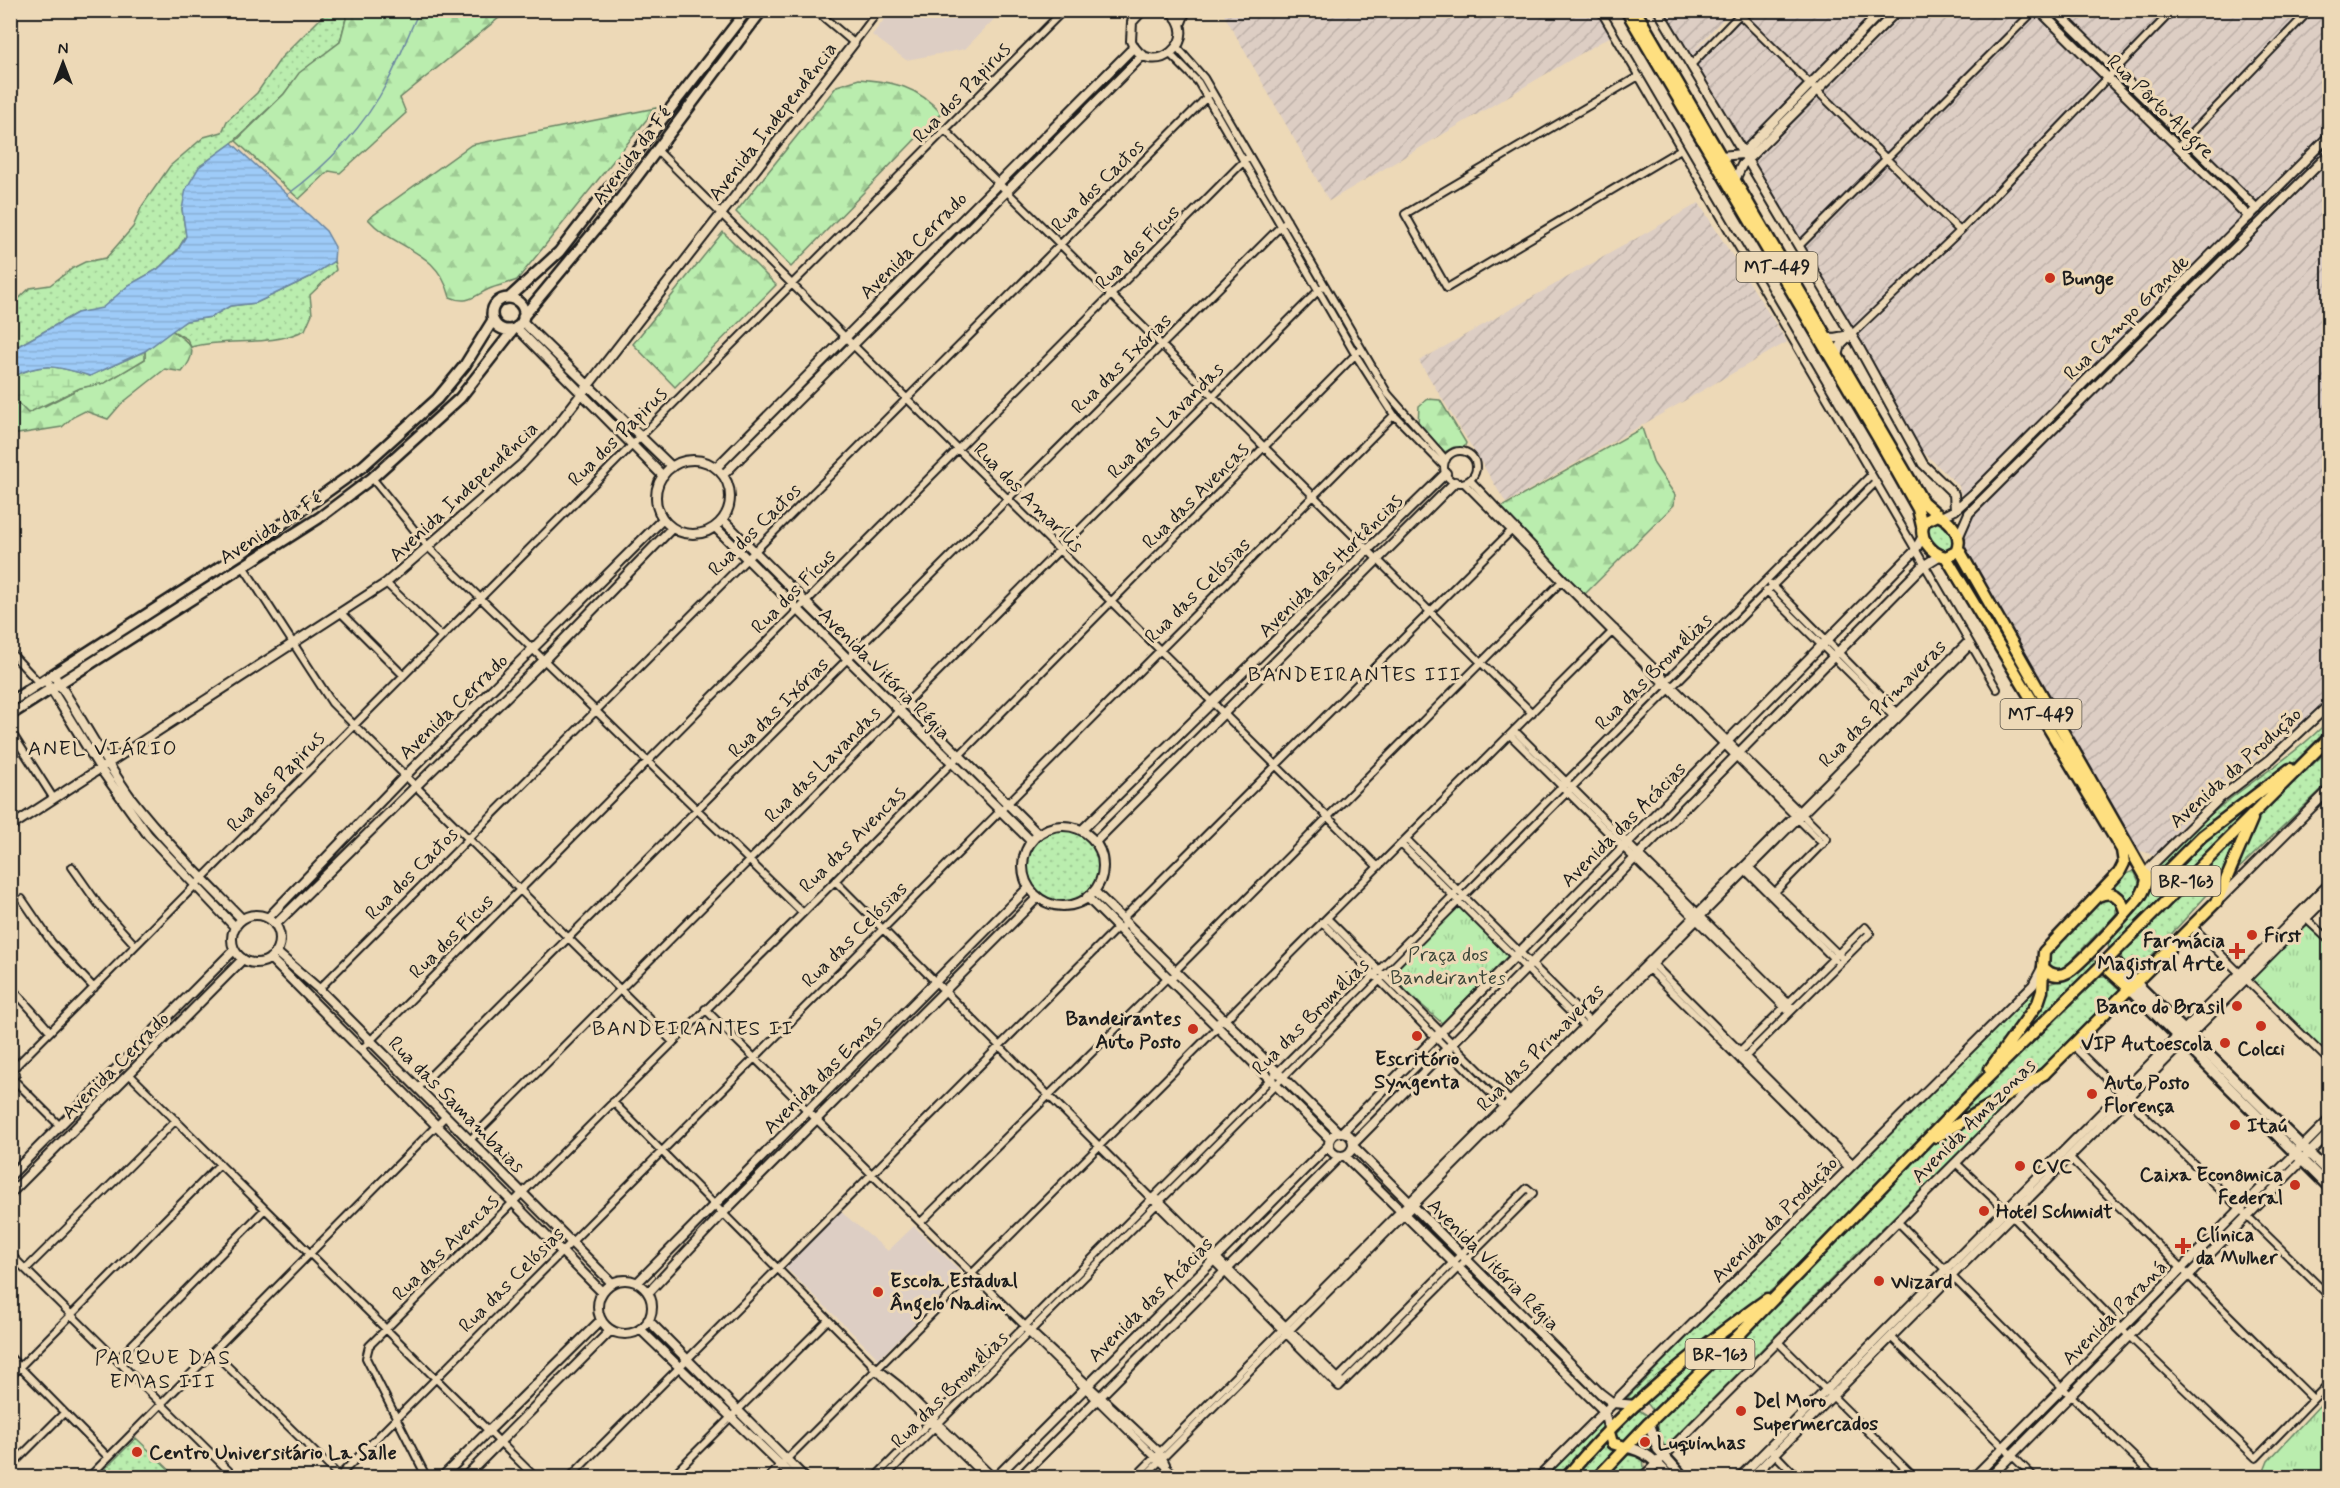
<svg xmlns="http://www.w3.org/2000/svg" width="2340" height="1488" viewBox="0 0 2340 1488" font-family="Mynerve,sans-serif">
  <style>
    .built { fill: #ddcec4 }
    .industrial { fill: url(#industrial-furrows) }
    .grass { fill: url(#grass-dots); stroke: #6b8465; stroke-width: 1.5 }
    .forest { fill: url(#forest-firs); stroke: #6b8465; stroke-width: 1.5 }
    .wetland { fill: url(#wetland-marsh); stroke: #6b8465; stroke-width: 1.5 }
    .park { fill: url(#park-tufts); stroke: #6b8465; stroke-width: 1.5 }
    .water { fill: url(#water-rules); stroke: #6a85a0; stroke-width: 1.5 }
    .lines { fill: none; stroke-linecap: round; stroke-linejoin: round }
    .stream { stroke: #6a85a0; stroke-width: 1.5 }
    .minor-casing { stroke: #1c1c1c; stroke-width: 10 }
    .tertiary-casing { stroke: #1c1c1c; stroke-width: 12 }
    .secondary-casing { stroke: #1c1c1c; stroke-width: 14 }
    .primary-casing { stroke: #1c1c1c; stroke-width: 15 }
    .trunk-casing { stroke: #1c1c1c; stroke-width: 15 }
    .minor { stroke: #edd9b7; stroke-width: 6 }
    .tertiary { stroke: #edd9b7; stroke-width: 8 }
    .secondary { stroke: #edd9b7; stroke-width: 9 }
    .primary { stroke: #fedf80; stroke-width: 10 }
    .trunk { stroke: #fedf80; stroke-width: 10 }
    .trunk-bridge-casing { stroke: #1c1c1c; stroke-width: 15; stroke-linecap: butt }
    .trunk-bridge { stroke: #fedf80; stroke-width: 10 }
    .poi-dot { fill: #c8321e; stroke: #edd9b7; stroke-width: 2 }
    .labels { text-anchor: middle; stroke-width: 6; stroke-linejoin: round; paint-order: stroke }
    .shield { fill: #edd9b7; stroke: #5b554a; stroke-width: 1.5 }
    .shield-label { font-size: 18px; font-weight: bold; fill: #1c1c1c }
    .street-label { font-size: 20px; fill: #1c1c1c; stroke: #edd9b7 }
    .poi-label { font-size: 20px; font-weight: bold; fill: #1c1c1c; stroke: #edd9b7; text-anchor: start }
    .park-label { font-size: 20px; fill: #3c4639; stroke: #edd9b7 }
    .neighbourhood-label { font-size: 21px; letter-spacing: 1.5px; fill: #1c1c1c; stroke: #edd9b7 }
  </style>
  <defs>
    <pattern id="industrial-furrows" width="10" height="10" patternUnits="userSpaceOnUse" patternTransform="scale(1.5)"><rect width="10" height="10" fill="#ddcec4"/><path d="M-1 1l2-2M0 10L10 0M9 11l2-2" fill="none" stroke="#bdb0a8"/></pattern>
    <pattern id="grass-dots" width="8" height="8" patternUnits="userSpaceOnUse" patternTransform="scale(1.5)"><rect width="8" height="8" fill="#baedae"/><path d="M2 2h.1M6 6h.1" fill="none" stroke="#9fcb95" stroke-width="1.8" stroke-linecap="round"/></pattern>
    <pattern id="forest-firs" width="22" height="20" patternUnits="userSpaceOnUse" patternTransform="scale(1.5)"><rect width="22" height="20" fill="#baedae"/><path d="M5 1l3.5 6h-7zM16 11l3.5 6h-7z" fill="#9fcb95"/></pattern>
    <pattern id="wetland-marsh" width="20" height="14" patternUnits="userSpaceOnUse" patternTransform="scale(1.5)"><rect width="20" height="14" fill="#baedae"/><path d="M1 5h8M5 5V1M11 12h8M15 12V8" fill="none" stroke="#9fcb95"/></pattern>
    <pattern id="park-tufts" width="24" height="20" patternUnits="userSpaceOnUse" patternTransform="scale(1.5)"><rect width="24" height="20" fill="#baedae"/><path d="M3 7l-1-3M5 7V3M7 7l1-3M15 17l-1-3M17 17v-4M19 17l1-3" fill="none" stroke="#9fcb95"/></pattern>
    <pattern id="water-rules" width="6" height="5" patternUnits="userSpaceOnUse" patternTransform="scale(1.5)"><rect width="6" height="5" fill="#9ecbf8"/><path d="M0 2.5h6" fill="none" stroke="#88aed4"/></pattern>
  </defs>
  <rect width="100%" height="100%" fill="#edd9b7"/>
  <filter id="ink" filterUnits="userSpaceOnUse"><feTurbulence type="fractalNoise" baseFrequency=".0167" numOctaves="2"/><feDisplacementMap in="SourceGraphic" scale="12" xChannelSelector="R" yChannelSelector="G"/><feConvolveMatrix kernelMatrix="1 2 1 2 8 2 1 2 1" color-interpolation-filters="sRGB"/></filter>
  <g filter="url(#ink)">
    <path class="built" d="M891,11V10L1002,11L965,49L906,60L872,35Z
      M840,1211L888,1251L914,1226L963,1274L879,1359L785,1267Z"/>
    <path class="industrial" d="M1222,11H1597L1611,36L1329,201Z
      M1659,11H1731L1694,50L1740,11H2329V697L2310,717L2209,797L2155,855L2137,850L1965,548L1964,506L1959,486L1921,450L1860,343Z
      M1699,203L1787,342L1506,503L1419,361Z"/>
    <path class="grass" d="M328,11H348L340,42L300,73L284,94L232,143L199,167L182,209L186,236L178,249L158,269L129,285L102,309L77,313L11,350V306L30,288L50,285L73,268L85,262L106,258L133,227L142,206L170,166L204,137L222,132L227,121L257,93L281,58Z
      M334,261L336,270L310,295L312,314L305,330C268,348 230,337 191,347L187,339L171,330L186,321L211,317L230,306L256,303L310,277Z
      M1936,520C1948,524 1952,531 1954,543L1951,550L1941,553L1927,536L1928,525Z
      M2329,720V728L2295,762L2157,875H2152V871C2174,847 2200,823 2226,802C2260,775 2299,752 2329,720Z
      M2329,749V782L2230,877L2256,818Z
      M2283,778L2109,949L2107,940L2149,882L2157,884L2168,878L2223,825Z
      M2244,827L2217,884L2141,967L2131,969L2122,962L2121,954Z
      M1027 866a37 37 0 1 1 74 0a37 37 0 1 1-74 0Z
      M2134,871L2139,882L2135,896L2127,904L2111,889L2121,876Z
      M2105,899L2116,904V914L2062,970L2049,966L2047,956L2099,902Z
      M2090,958L2096,962L1983,1083L2045,1000L2049,984L2067,978Z
      M2099,976H2105L2122,992L1857,1253L1665,1447L1657,1433L1659,1421L1753,1328L1876,1198Z
      M2036,991L2033,1003L1978,1076L1941,1119L1774,1288L1638,1399L1627,1398L2010,1011Z
      M1754,1315L1654,1412L1647,1403C1678,1367 1715,1341 1754,1315Z
      M1639,1410L1647,1415L1646,1420L1625,1444L1613,1437Z
      M1601,1418L1605,1431L1561,1477L1543,1478Z
      M1647,1433L1651,1444L1660,1455L1657,1458L1646,1447L1635,1445Z
      M136,1438L177,1477H97Z
      M1607,1438L1618,1449L1589,1477L1572,1478Z
      M1627,1455L1643,1457L1644,1468L1634,1477L1605,1478Z"/>
    <path class="forest" d="M496,11L500,17L400,98L406,113L340,173L329,171L299,199L236,141L284,94L299,73L340,42L348,11Z
      M859,79C894,82 917,86 941,113L791,267L736,212L837,86Z
      M656,108L517,280C508,284 498,285 489,289C474,296 468,305 450,297C437,248 396,251 368,219L471,145Z
      M723,232L776,285L675,387L633,344Z
      M171,330C190,344 201,348 182,372L165,369L121,404L108,419L85,411L73,417L62,427L11,435V405L18,403L45,406L80,388L105,382L145,359V351Z
      M1427,399L1440,400L1466,443L1464,448L1454,447L1445,452L1418,424L1419,406Z
      M1642,428L1654,464L1675,495L1674,505L1585,594L1500,508Z"/>
    <path class="wetland" d="M145,351V359L105,383L80,388L28,413L18,403L11,405V378C41,361 58,366 90,376Z"/>
    <path class="park" d="M1458,905L1508,956L1442,1023L1388,975Z
      M2304,922L2329,946V1057L2250,978Z
      M2329,1401V1477H2269L2264,1471L2268,1461L2319,1406Z"/>
    <path class="water" d="M232,143L326,231L335,247L334,261L310,277L256,303L230,306L211,317L186,321L145,351L90,376C58,366 41,361 11,378V350L77,313L102,308L129,285L158,269L178,250L186,236L182,209L186,189L199,167Z"/>
    <g class="lines">
      <path class="stream" d="M287,195C327,166 365,126 388,81C399,61 406,39 416,18L423,10"/>
      <defs>
        <path id="minor" d="M815,10L854,43L879,10
          M1600,10L1997,689
          M1740,15L1960,231
          M1177,47L1204,78L1388,394L1446,460
          M1170,54L1198,82L1355,354L1385,401L1394,415L1444,466
          M1691,65L1744,10
          M1639,76L1405,214L1447,288L1681,149
          M946,131L1532,713
          M2179,146L2310,10
          M657,150L1378,867
          M1799,246L2035,10
          M1852,334L1960,231L2173,10
          M1444 467a16 16 0 1 1 32 0a16 16 0 1 1-32 0Z
          M372,478L429,548L802,912
          M1470,480L1564,579L1827,839L1771,896
          M1464,483L1823,844
          M243,566L332,703L673,1042
          M386,583L442,637
          M1771,584L1899,714
          M1766,590L1895,718
          M341,613L403,675
          M10,652L39,683
          M10,730L54,799
          M1514,730L1793,1008
          M1510,735L1789,1012
          M1406,839L1591,1023
          M1401,844L1586,1028
          M72,867L98,904L135,945
          M1749,867L1840,956
          M1745,870L1835,960
          M835,881L1339,1387L1533,1193L1527,1188L1334,1382
          M22,899L52,943L94,988
          M2304,917L2330,941
          M1327,918L1512,1103
          M1122,919L1515,527
          M1322,922L1506,1109
          M2192,926L2330,1062
          M1652,963L1853,1164
          M1648,968L1849,1168
          M10,986L50,1031
          M319,989L1212,92
          M705,1009L1022,1323L1160,1452L1166,1464
          M2073,1046L2330,1297
          M361,1050L1249,156
          M1736,1055L1865,927L1870,933L1741,1061
          M10,1066L16,1074L11,1082
          M14,1068L1064,10
          M129,1074L536,1478
          M14,1080L60,1126
          M418,1088L1287,220
          M613,1102L872,1364L900,1386L994,1478
          M470,1140L1324,285
          M2069,1157L2313,1399
          M1956,1163L2011,1215L2129,1336L2256,1458L2330,1382
          M1158,1199L1340,1380
          M921,1222L1167,978L1175,976L1176,970L1564,579
          M1898,1222L2070,1395L2156,1478
          M10,1254L236,1478
          M26,1269L176,1120
          M1027,1331L1155,1457L1179,1478
          M1891,1337L2035,1478
          M1778,1342L1915,1478
          M213,1352L339,1476
          M10,1357L108,1457
          M117,1360L265,1209
          M873,1367L986,1478
          M10,1377L220,1164
          M1773,1452L1798,1478
          M10,1467L64,1413
          M88,1478L446,1116
          M337,1478L1394,415
          M427,1478L366,1358L369,1346L835,881L1361,349
          M569,1478L1117,928L1123,927L1124,919
          M670,1478L828,1320
          M768,1478L1218,1027V1022L1225,1020L1615,629
          M874,1478L1871,475
          M884,1478L1876,482
          M1134,1478L1968,641
          M1143,1478L1971,645"/>
        <path id="tertiary" d="M1143,10L1132,22L1131,41C1150,84 1207,38 1168,10
          M1658,10L1857,344L1923,464L1954,494L1955,510
          M2039,10L2249,217
          M2055,10L2257,209
          M1180,25L1186,10
          M1742,154L1883,10
          M1721,156L1742,154
          M1735,180L1742,165L1898,10
          M522,321L672,467
          M516,327L663,476
          M1827,337L1834,338L1850,335
          M1838,356L1841,345L1852,334
          M656 497a37 37 0 1 1 74 0a37 37 0 1 1-74 0Z
          M716,468L1132,49L1133,45
          M723,475L1143,55
          M1941,517L1955,510L1973,494L2330,135
          M723,520L1038,834
          M715,527L1031,841
          M1958,538L1969,513L2330,153
          M53,674C80,715 102,758 131,798C164,841 204,880 242,919
          M45,679L100,768L148,835L235,927
          M1023 866a40 40 0 1 1 80 0a40 40 0 1 1-80 0Z
          M10,827L386,583L522,464L552,432L854,43
          M1082,830L1446,473
          M1095,842L1455,482
          M2145,875L2152,865L2220,798L2271,759L2330,704
          M1094,891L1338,1132
          M1087,897L1330,1139
          M2221,898L2330,789
          M232 939a24 24 0 1 1 48 0a24 24 0 1 1-48 0Z
          M268,918L405,776L663,519
          M275,925L544,660L672,528
          M276,952L319,989L612,1283
          M270,958L602,1292
          M1343,1131L1914,552L1923,536
          M1329 1144a12 12 0 1 1 24 0a12 12 0 1 1-24 0Z
          M1354,1143L1923,566L1939,556
          M1353,1146L1600,1393L1613,1403L1636,1405
          M1345,1156L1604,1411L1609,1432
          M10,1176L234,950
          M10,1194L243,959
          M598 1307a27 27 0 1 1 54 0a27 27 0 1 1-54 0Z
          M637,1283L1029,887
          M648,1293L723,1213L1038,897
          M648,1320L805,1478
          M640,1329L794,1478
          M441,1478L601,1320
          M464,1478L611,1330
          M995,1478L1329,1145
          M1019,1478L1340,1156
          M1538,1478L2033,985L2042,968
          M1642,1478L2037,1081
          M1739,1478L2330,883
          M1751,1478L2330,894
          M1973,1478L2330,1119
          M1989,1478L2330,1132"/>
        <path id="secondary" d="M492 314a16 16 0 1 1 32 0a16 16 0 1 1-32 0Z
          M509,298L559,252L747,10
          M523,317L615,206L762,10
          M10,702L239,555L363,466L437,399L465,365L493,320
          M10,715L319,518L372,478L460,398L514,329
          M2136,983L2330,1174
          M2130,989L2330,1188
          M1649,1423L1658,1449L1684,1478
          M1625,1447C1646,1450 1657,1463 1671,1478"/>
        <path id="primary" d="M1626,10L1878,438L1918,509L1922,526
          M1635,10L1923,502L1938,515
          M1938,515C1952,521 1964,537 1956,552L1946,557C1931,554 1916,536 1925,521Z
          M1946,557L2122,850L2124,863L2119,873L2044,952L2043,967C2049,974 2058,978 2068,972C2082,963 2128,912 2140,897C2144,891 2146,886 2147,879L1958,548
          M2098,896C2113,889 2121,897 2125,911
          M2114,962L2136,983
          M2108,969L2130,989
          M2044,1074L2217,901"/>
        <path id="trunk" d="M2145,875L2152,880L2163,875L2202,836L2290,769
          M2217,901L2252,819
          M2118,949L2330,737
          M1990,1069L2038,1003L2042,991L2043,967
          M1936,1137L2044,1074
          M1609,1432L1612,1443L1625,1447
          M1566,1478C1623,1408 1695,1351 1767,1299
          M1597,1478L1649,1423L1736,1338L1972,1093L2096,971"/>
      </defs>
      <use href="#minor" class="minor-casing"/>
      <use href="#tertiary" class="tertiary-casing"/>
      <use href="#secondary" class="secondary-casing"/>
      <use href="#primary" class="primary-casing"/>
      <use href="#trunk" class="trunk-casing"/>
      <use href="#minor" class="minor"/>
      <use href="#tertiary" class="tertiary"/>
      <use href="#secondary" class="secondary"/>
      <use href="#primary" class="primary"/>
      <use href="#trunk" class="trunk"/>
      <defs>
        <path id="trunk-bridge" d="M2096,971L2118,949"/>
      </defs>
      <use href="#trunk-bridge" class="trunk-bridge-casing"/>
      <use href="#trunk-bridge" class="trunk-bridge"/>
    </g>
  </g>
  <g class="poi-dot">
    <circle cx="2050" cy="278" r="6"/>
    <circle cx="2252" cy="935" r="6"/>
    <path d="M2234 942h6v6h6v6h-6v6h-6v-6h-6v-6h6z"/>
    <circle cx="2237" cy="1006" r="6"/>
    <circle cx="2261" cy="1026" r="6"/>
    <circle cx="1193" cy="1029" r="6"/>
    <circle cx="1417" cy="1036" r="6"/>
    <circle cx="2225" cy="1043" r="6"/>
    <circle cx="2092" cy="1094" r="6"/>
    <circle cx="2235" cy="1125" r="6"/>
    <circle cx="2020" cy="1166" r="6"/>
    <circle cx="2295" cy="1185" r="6"/>
    <circle cx="1984" cy="1211" r="6"/>
    <path d="M2180 1237h6v6h6v6h-6v6h-6v-6h-6v-6h6z"/>
    <circle cx="1879" cy="1281" r="6"/>
    <circle cx="878" cy="1292" r="6"/>
    <circle cx="1741" cy="1411" r="6"/>
    <circle cx="1645" cy="1442" r="6"/>
    <circle cx="137" cy="1452" r="6"/>
  </g>
  <g class="labels">
    <g class="shield">
      <rect x="1736.5" y="252" width="81" height="30" rx="4.5"/>
      <rect x="2000.5" y="699" width="81" height="30" rx="4.5"/>
      <rect x="2151.5" y="866" width="69" height="30" rx="4.5"/>
      <rect x="1685.5" y="1339" width="69" height="30" rx="4.5"/>
    </g>
    <g class="shield-label">
      <text x="1777" y="273">MT-449</text>
      <text x="2041" y="720">MT-449</text>
      <text x="2186" y="887">BR-163</text>
      <text x="1720" y="1360">BR-163</text>
    </g>
    <g class="street-label">
      <text transform="translate(961 92) rotate(-46)" y="7">Rua dos Papirus</text>
      <text transform="translate(2161 106) rotate(44)" y="7">Rua Pôrto Alegre</text>
      <text transform="translate(772 121) rotate(-52)" y="7">Avenida Independência</text>
      <text transform="translate(631 155) rotate(-53)" y="7">Avenida da Fé</text>
      <text transform="translate(1097 185) rotate(-45)" y="7">Rua dos Cactos</text>
      <text transform="translate(913 245) rotate(-45)" y="7">Avenida Cerrado</text>
      <text transform="translate(1137 247) rotate(-45)" y="7">Rua dos Fícus</text>
      <text transform="translate(2126 317) rotate(-45)" y="7">Rua Campo Grande</text>
      <text transform="translate(1121 363) rotate(-45)" y="7">Rua das Ixórias</text>
      <text transform="translate(1165 420) rotate(-45)" y="7">Rua das Lavandas</text>
      <text transform="translate(617 436) rotate(-45)" y="7">Rua dos Papirus</text>
      <text transform="translate(463 491) rotate(-43)" y="7">Avenida Independência</text>
      <text transform="translate(1195 495) rotate(-45)" y="7">Rua das Avencas</text>
      <text transform="translate(1029 497) rotate(45)" y="7">Rua dos Amarílis</text>
      <text transform="translate(270 527) rotate(-33)" y="7">Avenida da Fé</text>
      <text transform="translate(754 529) rotate(-45)" y="7">Rua dos Cactos</text>
      <text transform="translate(1330 565) rotate(-45)" y="7">Avenida das Hortências</text>
      <text transform="translate(1197 590) rotate(-45)" y="7">Rua das Celósias</text>
      <text transform="translate(793 591) rotate(-45)" y="7">Rua dos Fícus</text>
      <text transform="translate(1653 671) rotate(-45)" y="7">Rua das Bromélias</text>
      <text transform="translate(885 673) rotate(45)" y="7">Avenida Vitória Régia</text>
      <text transform="translate(1882 703) rotate(-45)" y="7">Rua das Primaveras</text>
      <text transform="translate(453 706) rotate(-44)" y="7">Avenida Cerrado</text>
      <text transform="translate(778 707) rotate(-45)" y="7">Rua das Ixórias</text>
      <text transform="translate(822 764) rotate(-45)" y="7">Rua das Lavandas</text>
      <text transform="translate(2235 767) rotate(-42)" y="7">Avenida da Produção</text>
      <text transform="translate(275 781) rotate(-46)" y="7">Rua dos Papirus</text>
      <text transform="translate(1623 824) rotate(-45)" y="7">Avenida das Acácias</text>
      <text transform="translate(852 839) rotate(-45)" y="7">Rua das Avencas</text>
      <text transform="translate(411 873) rotate(-45)" y="7">Rua dos Cactos</text>
      <text transform="translate(854 934) rotate(-45)" y="7">Rua das Celósias</text>
      <text transform="translate(451 936) rotate(-45)" y="7">Rua dos Fícus</text>
      <text transform="translate(1310 1016) rotate(-45)" y="7">Rua das Bromélias</text>
      <text transform="translate(1540 1047) rotate(-45)" y="7">Rua das Primaveras</text>
      <text transform="translate(115 1065) rotate(-45)" y="7">Avenida Cerrado</text>
      <text transform="translate(822 1074) rotate(-45)" y="7">Avenida das Emas</text>
      <text transform="translate(457 1104) rotate(45)" y="7">Rua das Samambaias</text>
      <text transform="translate(1973 1120) rotate(-45)" y="7">Avenida Amazonas</text>
      <text transform="translate(1774 1219) rotate(-45)" y="7">Avenida da Produção</text>
      <text transform="translate(445 1247) rotate(-45)" y="7">Rua das Avencas</text>
      <text transform="translate(1494 1264) rotate(45)" y="7">Avenida Vitória Régia</text>
      <text transform="translate(511 1279) rotate(-45)" y="7">Rua das Celósias</text>
      <text transform="translate(1150 1299) rotate(-45)" y="7">Avenida das Acácias</text>
      <text transform="translate(2114 1312) rotate(-45)" y="7">Avenida Paraná</text>
      <text transform="translate(949 1389) rotate(-45)" y="7">Rua das Bromélias</text>
    </g>
    <g class="poi-label">
      <text x="2062" y="285">Bunge</text>
      <text x="2264" y="942">First</text>
      <text x="2225" y="947" text-anchor="end">Farmácia<tspan x="2225" dy="23">Magistral Arte</tspan></text>
      <text x="2225" y="1013" text-anchor="end">Banco do Brasil</text>
      <text x="1181" y="1025" text-anchor="end">Bandeirantes<tspan x="1181" dy="23">Auto Posto</tspan></text>
      <text x="2213" y="1050" text-anchor="end">VIP Autoescola</text>
      <text x="2261" y="1055" text-anchor="middle">Colcci</text>
      <text x="1417" y="1065" text-anchor="middle">Escritório<tspan x="1417" dy="23">Syngenta</tspan></text>
      <text x="2104" y="1089">Auto Posto<tspan x="2104" dy="23">Florença</tspan></text>
      <text x="2247" y="1132">Itaú</text>
      <text x="2032" y="1173">CVC</text>
      <text x="2283" y="1181" text-anchor="end">Caixa Econômica<tspan x="2283" dy="23">Federal</tspan></text>
      <text x="1996" y="1218">Hotel Schmidt</text>
      <text x="2196" y="1241">Clínica<tspan x="2196" dy="23">da Mulher</tspan></text>
      <text x="890" y="1287">Escola Estadual<tspan x="890" dy="23">Ângelo Nadin</tspan></text>
      <text x="1891" y="1288">Wizard</text>
      <text x="1753" y="1407">Del Moro<tspan x="1753" dy="23">Supermercados</tspan></text>
      <text x="1657" y="1449">Luquinhas</text>
      <text x="149" y="1459">Centro Universitário La Salle</text>
    </g>
    <g class="park-label">
      <text x="1448" y="961">Praça dos<tspan x="1448" dy="23">Bandeirantes</tspan></text>
    </g>
    <g class="neighbourhood-label">
      <text x="1355" y="681">BANDEIRANTES III</text>
      <text x="103" y="755">ANEL VIÁRIO</text>
      <text x="693" y="1035">BANDEIRANTES II</text>
      <text x="163" y="1364">PARQUE DAS<tspan x="163" dy="24">EMAS III</tspan></text>
    </g>
  </g>
  <rect width="2340" height="1488" fill="none" stroke="#edd9b7" stroke-width="36"/>
  <rect x="18" y="18" width="2304" height="1452" fill="none" stroke="#1c1c1c" stroke-width="2" filter="url(#ink)"/>
  <g transform="translate(63 63)" stroke="#edd9b7" stroke-width="4.5" paint-order="stroke">
  <path d="M0-4.5L10 22L0 15L-10 22Z" fill="#1c1c1c"/>
  <text y="-9" font-size="16" font-weight="bold" text-anchor="middle" fill="#1c1c1c">N</text>
  </g>
</svg>
